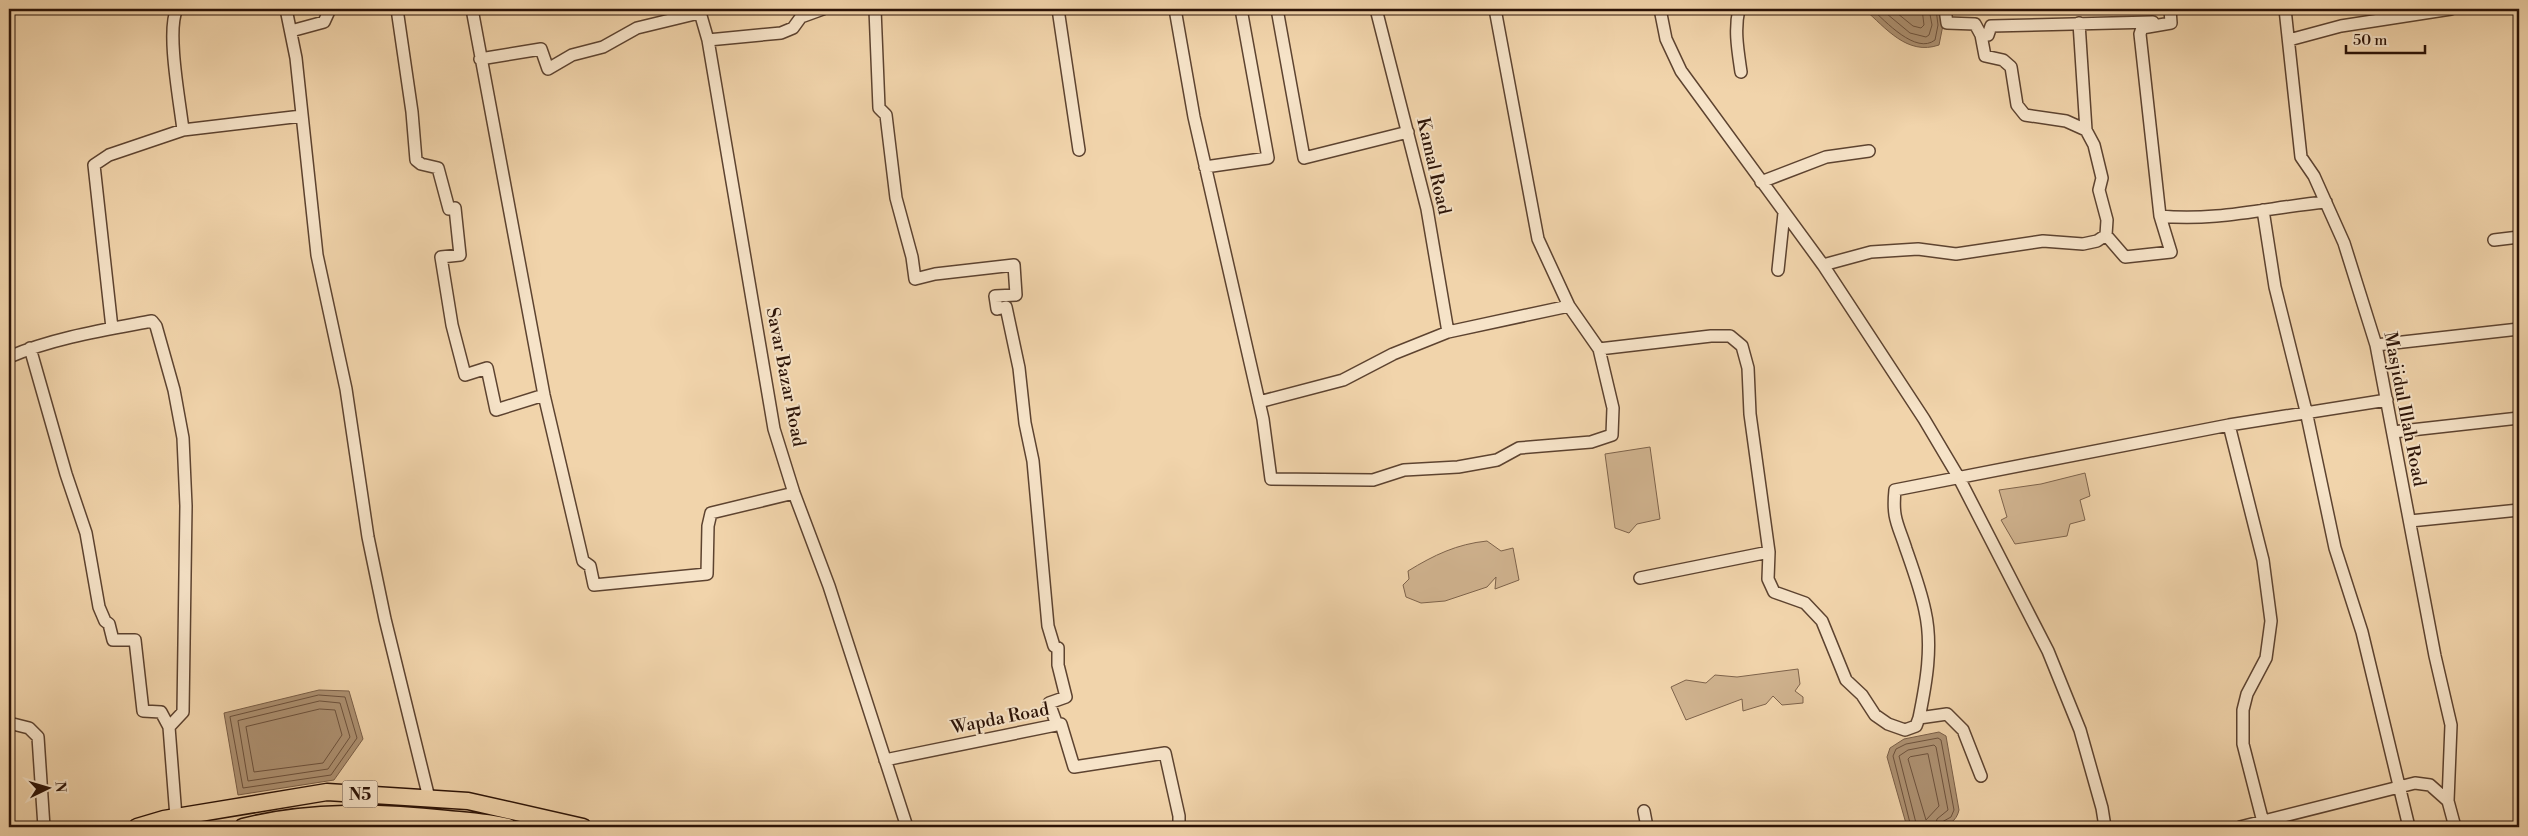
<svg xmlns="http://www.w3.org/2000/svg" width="2528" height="836" viewBox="0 0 2528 836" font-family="'Libre Bodoni',serif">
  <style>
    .green { fill: #d0b38f; stroke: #7e634b }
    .water { fill: #ae9273; stroke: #7a5f48 }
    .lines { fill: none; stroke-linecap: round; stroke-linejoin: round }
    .shore { stroke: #6d523d; stroke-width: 1 }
    .minor-casing { stroke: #5d4330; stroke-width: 14 }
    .highway-casing { stroke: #2c1307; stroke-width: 19 }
    .minor { stroke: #f6e3c8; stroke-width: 11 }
    .highway { stroke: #f1d4ab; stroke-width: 16 }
    .labels { text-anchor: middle; stroke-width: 4; stroke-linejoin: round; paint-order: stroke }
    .shield { fill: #f6e3c8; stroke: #695141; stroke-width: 1 }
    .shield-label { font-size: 16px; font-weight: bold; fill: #2c1307 }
    .street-label { font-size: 18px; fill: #2c1307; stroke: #f6e3c8 }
  </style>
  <rect width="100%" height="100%" fill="#f1d4ab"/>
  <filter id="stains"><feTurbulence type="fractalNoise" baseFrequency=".004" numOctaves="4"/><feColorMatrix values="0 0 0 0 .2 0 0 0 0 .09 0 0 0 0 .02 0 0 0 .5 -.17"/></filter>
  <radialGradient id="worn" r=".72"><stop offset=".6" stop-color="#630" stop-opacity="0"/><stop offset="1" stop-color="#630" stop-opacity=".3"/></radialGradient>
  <path class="green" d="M1650,447L1660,519L1637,524L1629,533L1615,528L1605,454Z
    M2085,473L2090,496L2080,500L2085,520L2070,524L2067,536L2015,544L2001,520L2007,517L1999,490L2041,484Z
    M1487,541L1501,551L1513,548L1519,580L1495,589L1496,577L1487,587L1445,601L1421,603L1406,597L1403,585L1409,579L1408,571C1434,555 1457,544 1487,541Z
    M1798,669L1800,684L1795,691L1803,697V703L1782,705L1773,696L1766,704L1743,711L1742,699L1686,720L1671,687L1686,680L1706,683L1715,675L1737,677Z"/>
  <path class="water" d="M1864,9H1940L1943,25L1939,45C1907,56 1886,28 1864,9Z
    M319,690L349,691L363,739L334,780L238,795L224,713Z
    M1939,732L1946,736L1959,810C1954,833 1925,827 1907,827L1887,757L1890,748L1904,739Z"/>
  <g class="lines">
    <path class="shore" d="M1872,9C1885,21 1916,55 1935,40L1938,25L1936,9
      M1881,9L1910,33L1926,37L1929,35L1932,25L1929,9
      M1892,9L1913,26L1921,28L1924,25L1922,9
      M319,695L345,697L357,738L331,775L243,788L230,717Z
      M320,701L340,703L350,737L328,769L248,781L238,721Z
      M320,709L335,710L342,735L323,763L254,772L246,727Z
      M1928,754L1939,806L1926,820L1908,759L1910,757Z
      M1911,827L1893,756L1896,749L1906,744L1938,738L1941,740L1954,810L1951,817L1942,822L1941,827
      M1917,827L1899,756L1908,750L1934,745L1936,747L1948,810L1937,819L1935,827"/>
    <defs>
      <path id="minor" d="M177,9C166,30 180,103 183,130
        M286,9L296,58L317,255L346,389L368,537L385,619L429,798
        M397,9L412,112L416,160L421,164L438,168L449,209L455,208L460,255L441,257L452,325L465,375L487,368L496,410L544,395
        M472,9L544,395L583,561L590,566L594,585L707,574L708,526L711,513L794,493
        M699,9L708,40L774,429L794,493L829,586L907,827
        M875,9L879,108L886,115L896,198L912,257L915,279L935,274L1014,265L1016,295L995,296L997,309L1006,307L1019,368L1025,423L1033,461L1048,626L1054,646L1058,648V665L1066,697L1049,703L1057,725
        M1058,9L1079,150
        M1175,9L1194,117L1263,419L1271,479L1373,480L1404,470L1458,467L1497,460L1519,448L1591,442L1612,435L1613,408L1599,349
        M1277,9L1304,158L1408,132
        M1376,9L1427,209L1448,332
        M1495,9L1538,239L1569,306
        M1660,9L1666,39L1681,71L1823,265L1924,419L1959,478L2048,651L2080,730L2102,808L2105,827
        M1739,9C1734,30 1738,51 1741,72
        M2170,9L2171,23L2142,28L2140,34L2160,216C2215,222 2271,207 2326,202
        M2285,9L2301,157L2314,176L2344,243L2376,345L2435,656L2451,725L2448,801L2455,827
        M2079,23L2086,130
        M291,31L324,22L330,9
        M1981,35H1988L1991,26L2153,22
        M708,40L781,33L793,28L801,17L823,9
        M2289,40L2341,26L2451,9
        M480,59L541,49L548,69L572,55L603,47L637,28L699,13
        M1205,167L1268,158L1241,9
        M1761,182L1826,157L1869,151
        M2263,210L2275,287L2306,411L2335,548L2362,632L2409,827
        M2106,235L2125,257L2171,252L2160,216
        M2494,240L2519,237
        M1823,265L1871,252L1918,249L1956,254L2043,241L2083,244L2097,241L2106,235L2107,220L2099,190L2102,178L2094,145L2086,130L2066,121L2025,115L2017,105L2011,67L2003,60L1985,56L1981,35L1975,24L1947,23L1945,9
        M1778,270L1784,213
        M112,328L94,165L109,155L183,130L302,116
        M2376,345L2519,329
        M30,348L66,474L86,533L99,607L105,621L109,624L113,640H135L143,711L161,712L169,727
        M9,357C53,338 104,330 152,321L156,326L174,390L183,438L186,506L183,712L169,727L176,817
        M1259,402L1343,380L1393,354L1448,332L1569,306L1599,349L1711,336H1730L1742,346L1748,368L1750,414L1769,552L1768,579L1774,592L1805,603L1822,621L1846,680L1862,695L1875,715L1888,724L1905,730L1916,726L1919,718C1926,684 1933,646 1925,611C1921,591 1913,569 1906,549C1898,524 1892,519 1895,490L2229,425L2387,400
        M2229,425L2263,560L2271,621L2266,658L2247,694L2243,710V744L2263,822
        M2393,432L2519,418
        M2410,521L2519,510
        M1640,578L1769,552
        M1919,718L1947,714L1963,730L1981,776
        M9,723L29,728L38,737L44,827
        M885,760L1061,724L1074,767L1165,753L1179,816V827
        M1644,811L1647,827
        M356,814L357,827
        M2240,827L2415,783L2430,785L2448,801"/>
      <path id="highway" d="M137,827L164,819L327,792L468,801L583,827
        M243,827C309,810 380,812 447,819C468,821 488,822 508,827"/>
    </defs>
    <use href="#minor" class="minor-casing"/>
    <use href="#highway" class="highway-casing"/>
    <use href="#minor" class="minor"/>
    <use href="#highway" class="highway"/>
  </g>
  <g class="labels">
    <rect class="shield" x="342.5" y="780.5" width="35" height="27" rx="4"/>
    <g class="shield-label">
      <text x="360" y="800">N5</text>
    </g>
    <g class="street-label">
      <text transform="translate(1434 166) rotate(77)" y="6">Kamal Road</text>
      <text transform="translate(786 377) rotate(79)" y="6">Savar Bazar Road</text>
      <text transform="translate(2405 409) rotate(79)" y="6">Masjidul Illah Road</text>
      <text transform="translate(1000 718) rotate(-11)" y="6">Wapda Road</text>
    </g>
  </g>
  <rect width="2528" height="836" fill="none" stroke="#f1d4ab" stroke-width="30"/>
  <rect x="10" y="10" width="2508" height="816" fill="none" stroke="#2c1307" stroke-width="2.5"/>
  <rect x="15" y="15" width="2498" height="806" fill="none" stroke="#2c1307"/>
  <g transform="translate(48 788) rotate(85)" stroke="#f6e3c8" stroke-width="4" paint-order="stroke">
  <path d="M0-4L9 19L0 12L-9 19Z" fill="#2c1307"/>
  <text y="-8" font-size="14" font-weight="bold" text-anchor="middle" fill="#2c1307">N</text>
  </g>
  <path d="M2346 45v8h79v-8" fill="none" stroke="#2c1307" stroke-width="2.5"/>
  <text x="2353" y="45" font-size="15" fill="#2c1307" stroke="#f6e3c8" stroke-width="4" paint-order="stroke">50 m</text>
  <rect width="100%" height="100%" filter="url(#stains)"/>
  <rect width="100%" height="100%" fill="url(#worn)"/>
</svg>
